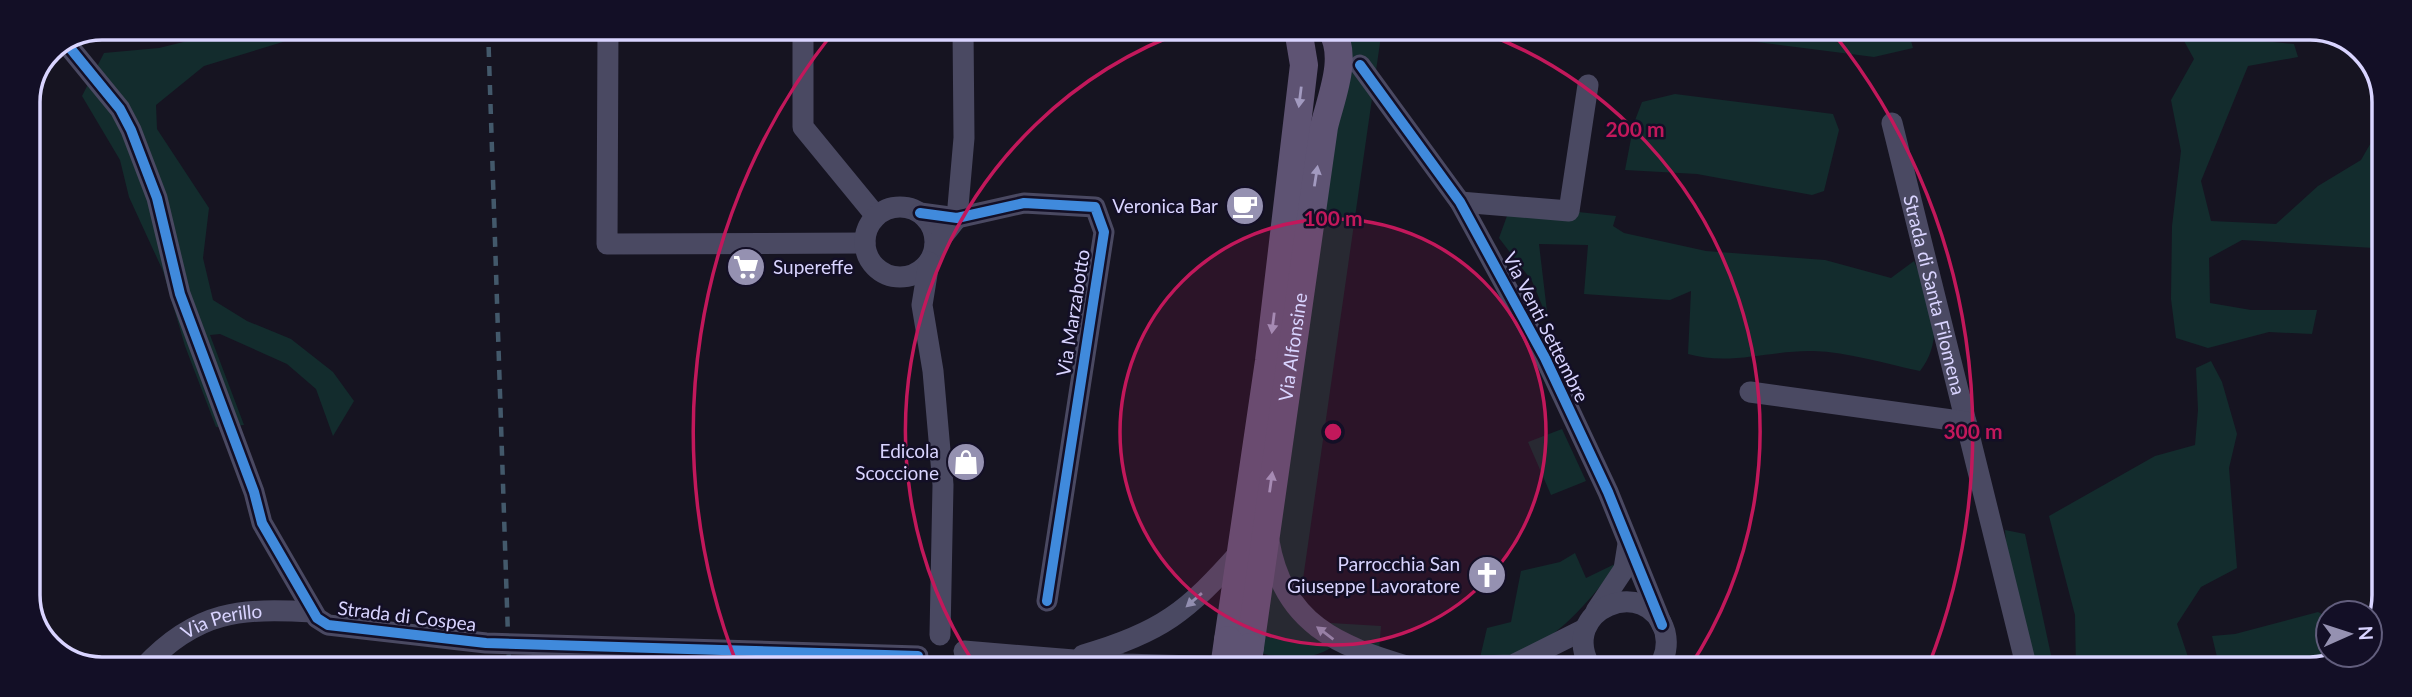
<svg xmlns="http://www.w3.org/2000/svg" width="2412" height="697" viewBox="0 0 2412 697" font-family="Lato,sans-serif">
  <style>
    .green { fill: #132c2d }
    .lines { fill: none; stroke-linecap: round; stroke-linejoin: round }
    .minor { stroke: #4a4962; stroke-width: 21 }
    .major { stroke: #5e5373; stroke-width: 28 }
    .rail { stroke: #43596b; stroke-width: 4.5; stroke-dasharray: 10 9; stroke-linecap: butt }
    .major-bridge { stroke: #5e5373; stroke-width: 28 }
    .cycleway-casing { stroke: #130f26; stroke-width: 15 }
    .cycleway { stroke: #408adc; stroke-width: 10 }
    .oneway { fill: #a29ac0 }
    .oneway2 { fill: #928eb0 }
    .ring { fill: none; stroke: #c2185b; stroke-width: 3.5 }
    .labels { text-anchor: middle; stroke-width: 5; stroke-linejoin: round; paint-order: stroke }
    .poi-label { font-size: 19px; fill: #d9d4ff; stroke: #130f26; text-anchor: end }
    .street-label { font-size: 19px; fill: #d9d4ff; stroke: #130f26 }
    .rim { fill: none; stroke: #d9d4ff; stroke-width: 3.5 }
    .centre { fill: #c2185b; stroke: #130f26; stroke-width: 3.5 }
    .ring-label { font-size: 21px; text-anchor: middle; font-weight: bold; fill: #c2185b; stroke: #130f26; stroke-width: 5; stroke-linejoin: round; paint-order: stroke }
  </style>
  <rect width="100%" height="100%" fill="#161421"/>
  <path class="green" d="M240,28H290L309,34L204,66L156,105L157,129L209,208L203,258L213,300L247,321L291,339L333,372L354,401L333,436L316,389L287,364L220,334L210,335L244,425L216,427L185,346L163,271L129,197L120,160L82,96L104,53L159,48Z
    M1348,29H1382L1297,621L1381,626L1378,663L1332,647C1310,662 1281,659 1257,652L1347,58Z
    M1664,30H1908L1913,48L1874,57Z
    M2178,30H2221L2223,37L2294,44L2298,57L2248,66L2201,181L2211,221L2276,224L2318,186L2361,160L2384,120L2383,246L2374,248L2242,240L2209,258L2210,303L2251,310H2317L2312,334L2269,332L2208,348L2176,338L2171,299L2172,226L2181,151L2171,100L2194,59Z
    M1675,94L1833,114L1839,130L1824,191L1812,195L1697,174L1625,170L1634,123L1642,102Z
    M1569,211L1616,216L1613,226L1624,233L1706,251L1825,260L1891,278L1914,261C1930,297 1947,336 1920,371C1886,364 1848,352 1813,351C1771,350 1730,366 1688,354L1691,291L1670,300L1584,294L1588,245L1539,244L1548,320L1532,281L1499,238L1507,216Z
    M2211,361L2222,382L2237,434L2229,468L2237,568L2201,587L2177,624L2192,669H2076L2075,615L2049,516L2155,456L2195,445L2198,410L2196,368Z
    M1562,429L1586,481L1551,495L1528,442Z
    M2005,530L2025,534L2054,669H2034L2008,570Z
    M1575,553L1586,578L1617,563C1595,596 1559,637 1522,653C1509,659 1492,659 1479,662L1487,628L1511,622L1521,571L1560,562Z
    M2318,612L2328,617L2319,666L2310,669H2230L2217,657L2212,636L2235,634Z"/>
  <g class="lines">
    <g class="minor">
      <path d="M608,29L607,244L865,243"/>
      <path d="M803,29V127L876,216"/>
      <path d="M66,43L120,109L131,130L157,198L180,294L254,492L262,523L317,618L328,625L486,643L918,656"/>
      <path d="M1360,65L1460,202L1545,358L1608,492L1662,625"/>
      <path id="s1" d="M1892,123L2027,669"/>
      <path d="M1460,202L1569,211L1588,85"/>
      <circle cx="900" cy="242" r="35"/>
      <path d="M920,213L957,218L1024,203L1095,207L1104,232L1047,601"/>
      <path d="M935,246L957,218L964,138L963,29"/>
      <path d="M929,262L922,305L933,371L943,485L940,635"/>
      <path d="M1750,392L1966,422"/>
      <path d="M1269,541C1283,624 1338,646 1410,667"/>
      <path d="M1596,611L1624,569L1628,544"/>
      <path d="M964,651L1123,664L1275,668"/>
      <path d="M1083,655C1161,633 1188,611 1241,551"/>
      <path id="s2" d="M144,667C197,610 241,608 313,612"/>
      <path d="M1396,668L1513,665L1585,629"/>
      <path d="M1591,668C1556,609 1648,573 1665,632C1668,645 1665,658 1658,668"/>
    </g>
    <g class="major">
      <path d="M1228,640L1269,361L1304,65L1298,29"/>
      <path id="s3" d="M1250,647L1324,127C1331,97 1349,57 1331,29"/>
    </g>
    <path class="rail" d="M488,28L509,667"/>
    <path class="major-bridge" d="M1224,668L1228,640
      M1247,668L1250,647"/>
    <defs>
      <path id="cycleway" d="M66,43L120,109L131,130L157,198L180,294L254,492L262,523L317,618L328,625L486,643L918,656
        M1360,65L1460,202L1545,358L1608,492L1662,625
        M920,213L957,218L1024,203L1095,207L1104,232L1047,601"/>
    </defs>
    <use href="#cycleway" class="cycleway-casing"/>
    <use href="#cycleway" class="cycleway"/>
  </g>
  <defs><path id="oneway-solid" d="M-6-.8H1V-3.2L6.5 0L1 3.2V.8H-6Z" transform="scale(1.75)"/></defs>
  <g class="oneway">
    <use href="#oneway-solid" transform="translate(1300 97) rotate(97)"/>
    <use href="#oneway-solid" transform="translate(1316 176) rotate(-81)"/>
    <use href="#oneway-solid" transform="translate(1273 323) rotate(97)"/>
    <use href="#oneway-solid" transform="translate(1271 482) rotate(-82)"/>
  </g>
  <g class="oneway2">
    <use href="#oneway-solid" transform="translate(1194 600) rotate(139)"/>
    <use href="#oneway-solid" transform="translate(1325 633) rotate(-143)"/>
  </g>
  <circle cx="1333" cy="432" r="213" fill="#c2185b" fill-opacity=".12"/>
  <g class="ring">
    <circle cx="1333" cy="432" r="213"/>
    <path d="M975 665A427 427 0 0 1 1190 29M1479 31A427 427 0 0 1 1689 668"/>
    <path d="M738 667A640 640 0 0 1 836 29M1834 34A640 640 0 0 1 1928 667"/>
  </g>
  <defs>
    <symbol id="cafe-disc" viewBox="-11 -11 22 22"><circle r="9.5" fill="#9591b1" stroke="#130f26"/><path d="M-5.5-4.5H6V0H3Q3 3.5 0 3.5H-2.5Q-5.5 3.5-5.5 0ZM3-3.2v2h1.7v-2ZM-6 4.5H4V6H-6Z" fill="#fff"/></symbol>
    <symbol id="supermarket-disc" viewBox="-11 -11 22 22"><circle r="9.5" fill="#9591b1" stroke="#130f26"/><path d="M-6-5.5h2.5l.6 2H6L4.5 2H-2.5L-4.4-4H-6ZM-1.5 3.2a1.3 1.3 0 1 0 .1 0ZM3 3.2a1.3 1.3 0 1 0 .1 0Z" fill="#fff"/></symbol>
    <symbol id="shop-disc" viewBox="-11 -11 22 22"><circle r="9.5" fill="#9591b1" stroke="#130f26"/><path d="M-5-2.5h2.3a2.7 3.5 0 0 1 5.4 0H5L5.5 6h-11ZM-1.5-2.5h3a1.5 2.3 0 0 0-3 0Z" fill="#fff"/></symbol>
    <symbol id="church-disc" viewBox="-11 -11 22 22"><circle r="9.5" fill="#9591b1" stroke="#130f26"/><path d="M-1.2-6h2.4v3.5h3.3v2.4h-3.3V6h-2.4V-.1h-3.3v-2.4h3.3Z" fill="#fff"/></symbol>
  </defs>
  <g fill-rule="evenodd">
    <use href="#cafe-disc" x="1223" y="184" width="44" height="44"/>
    <use href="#supermarket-disc" x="724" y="245" width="44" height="44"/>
    <use href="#shop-disc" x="944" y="440" width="44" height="44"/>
    <use href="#church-disc" x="1465" y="553" width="44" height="44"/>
  </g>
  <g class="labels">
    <g class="poi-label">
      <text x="1218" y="213">Veronica Bar</text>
      <text x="773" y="274" text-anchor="start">Supereffe</text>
      <text x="939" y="458">Edicola<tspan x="939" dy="22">Scoccione</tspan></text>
      <text x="1460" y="571">Parrocchia San<tspan x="1460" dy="22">Giuseppe Lavoratore</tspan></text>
    </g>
    <g class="street-label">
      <text dy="7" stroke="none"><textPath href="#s1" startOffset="177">Strada di Santa Filomena</textPath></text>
      <text transform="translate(1073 313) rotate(-81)" y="7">Via Marzabotto</text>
      <text transform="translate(1546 327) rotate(63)" y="7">Via Venti Settembre</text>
      <text dy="7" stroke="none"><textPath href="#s3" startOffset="303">Via Alfonsine</textPath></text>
      <text transform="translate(407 616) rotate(7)" y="7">Strada di Cospea</text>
      <text dy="7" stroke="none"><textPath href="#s2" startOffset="93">Via Perillo</textPath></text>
    </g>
  </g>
  <path d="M0 0H2412V697H0ZM102 40H2310A62 62 0 0 1 2372 102V595A62 62 0 0 1 2310 657H102A62 62 0 0 1 40 595V102A62 62 0 0 1 102 40Z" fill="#130f26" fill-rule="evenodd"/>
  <path class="rim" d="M102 40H2310A62 62 0 0 1 2372 102V595A62 62 0 0 1 2310 657H102A62 62 0 0 1 40 595V102A62 62 0 0 1 102 40Z"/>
  <circle cx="1333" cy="432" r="10" class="centre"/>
  <g class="ring-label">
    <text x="1635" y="137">200 m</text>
    <text x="1333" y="226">100 m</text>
    <text x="1973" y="439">300 m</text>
  </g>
  <g transform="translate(2349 634) rotate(87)"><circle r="33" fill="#130f26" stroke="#625e7d" stroke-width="2"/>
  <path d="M0-5L12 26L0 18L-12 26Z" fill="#9591b1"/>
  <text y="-10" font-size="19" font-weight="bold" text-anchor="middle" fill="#d9d4ff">N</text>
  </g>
</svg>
